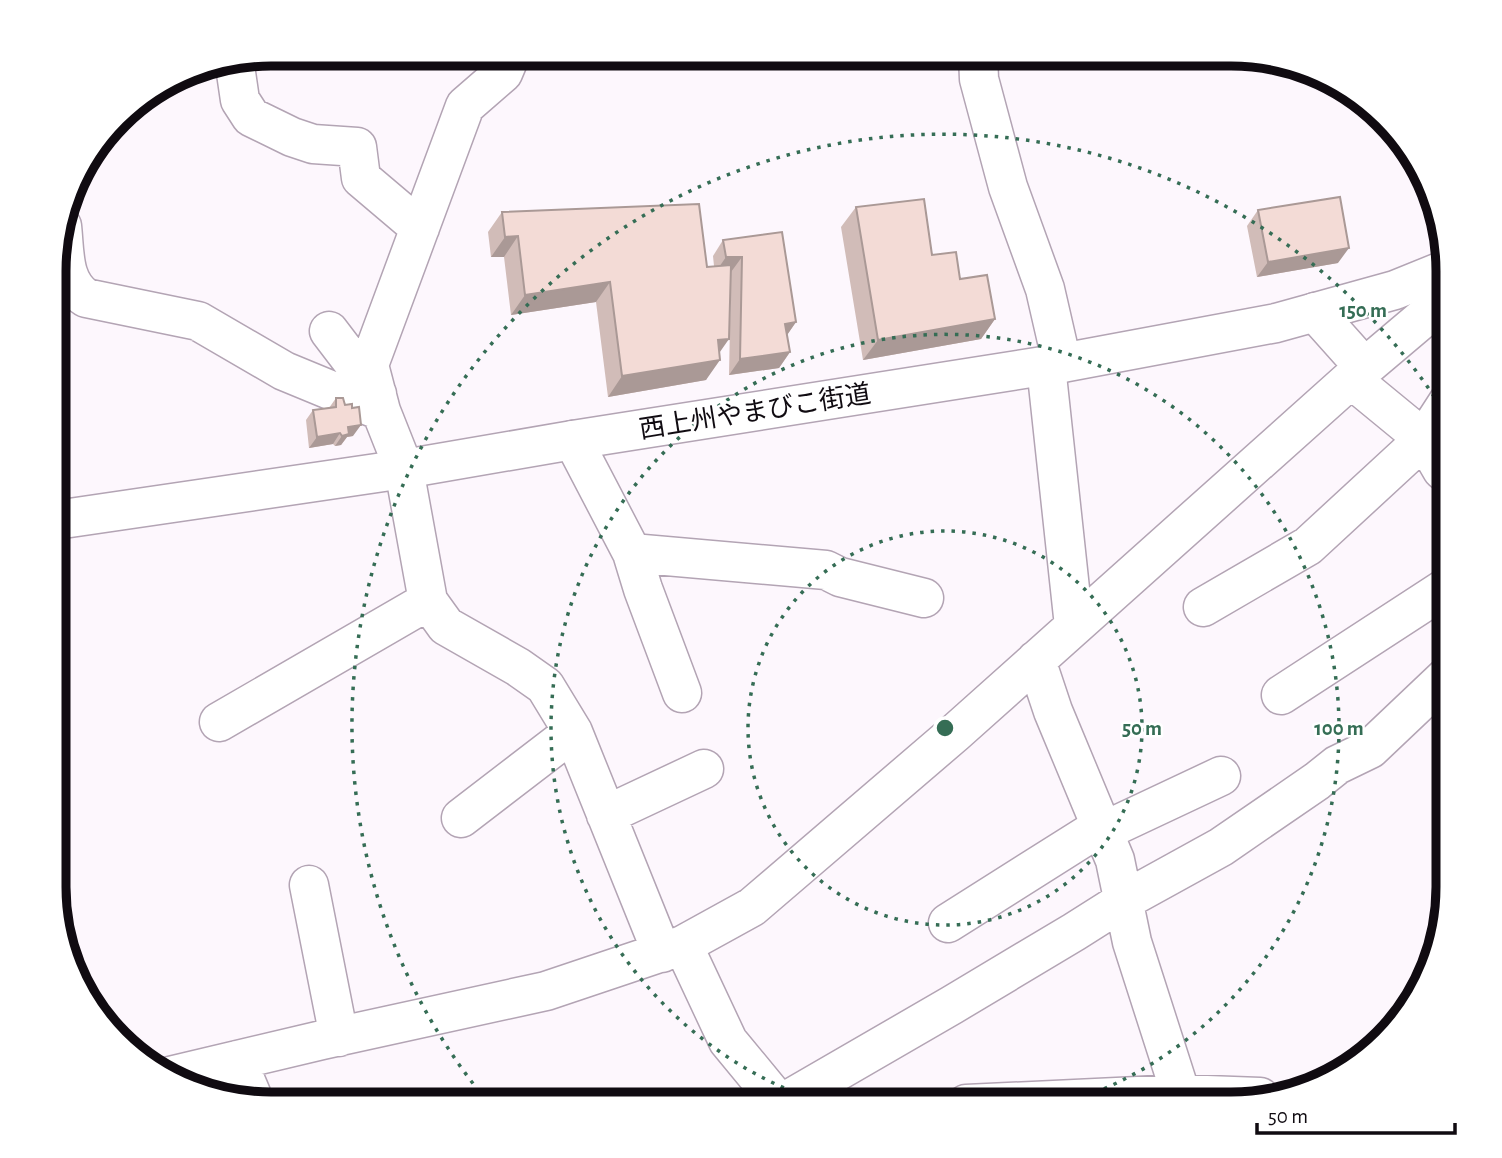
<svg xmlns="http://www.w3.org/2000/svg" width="1502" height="1158" viewBox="0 0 1502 1158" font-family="'Alegreya Sans','Noto Sans JP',sans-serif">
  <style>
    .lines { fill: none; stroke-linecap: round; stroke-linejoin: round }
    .minor-casing { stroke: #b3a4b4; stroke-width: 41 }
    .highway-casing { stroke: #b3a4b4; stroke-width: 41 }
    .minor { stroke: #fff; stroke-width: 38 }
    .highway { stroke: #fff; stroke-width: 38 }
    .wall { fill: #d1bcb8 }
    .shaded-wall { fill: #aa9996 }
    .building { fill: #f3dbd6; stroke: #aa9996; stroke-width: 2 }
    .ring { fill: none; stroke: #356d55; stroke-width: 3.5; stroke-dasharray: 3.5 7 }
    .labels { text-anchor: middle; stroke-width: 5; stroke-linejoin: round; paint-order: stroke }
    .street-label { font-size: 26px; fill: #100b11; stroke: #fff }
    .rim { fill: none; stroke: #100b11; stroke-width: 9 }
    .centre { fill: #356d55; stroke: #fff; stroke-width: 3.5 }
    .ring-label { font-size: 21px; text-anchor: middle; font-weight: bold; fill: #356d55; stroke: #fff; stroke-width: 5; stroke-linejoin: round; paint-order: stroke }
  </style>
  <rect width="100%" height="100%" fill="#fdf7fd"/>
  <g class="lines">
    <defs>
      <path id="minor" d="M511,54L503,73L465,106L369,365L381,411L404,469L428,601L446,626L518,667L545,686L573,732L662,953
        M978,55L979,79L1008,187L1045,289L1062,363
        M232,61L235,66L240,100L251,117L292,137L313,144L357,147L361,178L420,228
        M62,226C65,252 62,282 86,298L198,321L284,371L381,411
        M1315,312L1365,368
        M329,331L377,394
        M1046,366L1074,626
        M1351,379L1424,439L1442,470L1448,475
        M573,440L632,553L643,589L682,693
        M632,553L826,570L840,577L924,598
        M1203,607L1308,546L1424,439L1448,402
        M1036,660L1053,711L1115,860L1132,942L1184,1104
        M1281,695L1447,587
        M219,722L428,601
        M606,815L704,769
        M461,818L573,732
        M1102,832L1221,776
        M309,885L339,1037
        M948,923L1100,827
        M683,945L728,1041L780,1104
        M237,1060L255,1103
        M170,1076L322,1040L546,991L683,945L752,907L955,733L1351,379L1448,297
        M781,1104L952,1005L1074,932L1123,901L1221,847L1317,781L1337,765L1370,749L1447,676
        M966,1104L1180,1094L1260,1097"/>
      <path id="highway" d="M56,520L404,469L573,440L1062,363L1276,323L1395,290L1447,269"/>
    </defs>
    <use href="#minor" class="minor-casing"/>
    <use href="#highway" class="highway-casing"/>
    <use href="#minor" class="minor"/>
    <use href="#highway" class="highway"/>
  </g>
  <path class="wall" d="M856,207L960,279L995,319L981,339L863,360L841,227Z
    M1258,210L1338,263L1257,277L1247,226Z
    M502,212L707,267L714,266L713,256L723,240L782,232L796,322L787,335L790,352L779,368L729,375L731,272L719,352L706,380L608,397L596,302L511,315L504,257H491L488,232Z
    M336,398L353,436L347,437L341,445L335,446L333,444L309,448L306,420L313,410L329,408Z"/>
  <path class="shaded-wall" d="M518,236L504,257H491L505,237Z
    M1349,248L1338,263L1257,277L1268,262Z
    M726,257H742L731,272L715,273Z
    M610,282L596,302L511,315L525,295Z
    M995,319L981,339L863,360L878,340Z
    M796,322L785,338V324Z
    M729,339L715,359L718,340Z
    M790,352L779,368L729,375L740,359Z
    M720,360L706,380L608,397L622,376Z
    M361,425L353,436L347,437L341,445L335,446L348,427Z
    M340,433L333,444L309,448L317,437Z"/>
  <path class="building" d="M1340,197L1349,248L1268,262L1258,210Z
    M924,199L932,255L956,252L960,279L987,275L995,319L878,340L856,207Z
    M699,204L707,267L731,265L729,339L718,340L720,360L622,376L610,282L525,295L518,236L505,237L502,212Z
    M782,232L796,322L785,324L790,352L740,359L742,257H726L723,240Z
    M336,398H343L345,405L352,404V408L359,407L361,425L348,427L349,434L342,436L340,433L317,437L313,410L336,407Z"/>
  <g class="ring">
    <circle cx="945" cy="728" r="197"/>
    <path d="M823 1103A394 394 0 1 1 1067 1103"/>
    <path d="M486 1100A591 591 0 1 1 1446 415"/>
  </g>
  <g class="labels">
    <g class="street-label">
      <text transform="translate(755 411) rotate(-9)" y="9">西上州やまびこ街道</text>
    </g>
  </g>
  <path d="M0 0H1502V1158H0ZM271 66H1231A205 205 0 0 1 1436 271V887A205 205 0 0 1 1231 1092H271A205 205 0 0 1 66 887V271A205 205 0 0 1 271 66Z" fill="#fff" fill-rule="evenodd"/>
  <path class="rim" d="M271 66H1231A205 205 0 0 1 1436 271V887A205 205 0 0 1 1231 1092H271A205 205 0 0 1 66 887V271A205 205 0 0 1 271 66Z"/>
  <circle cx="945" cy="728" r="10" class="centre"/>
  <g class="ring-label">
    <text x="1363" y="317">150 m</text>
    <text x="1142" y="735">50 m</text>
    <text x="1339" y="735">100 m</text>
  </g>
  <path d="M1257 1123v10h198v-10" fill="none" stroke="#100b11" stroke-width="3.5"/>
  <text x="1268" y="1123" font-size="21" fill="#100b11" stroke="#ffffff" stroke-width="5" paint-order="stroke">50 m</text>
</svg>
